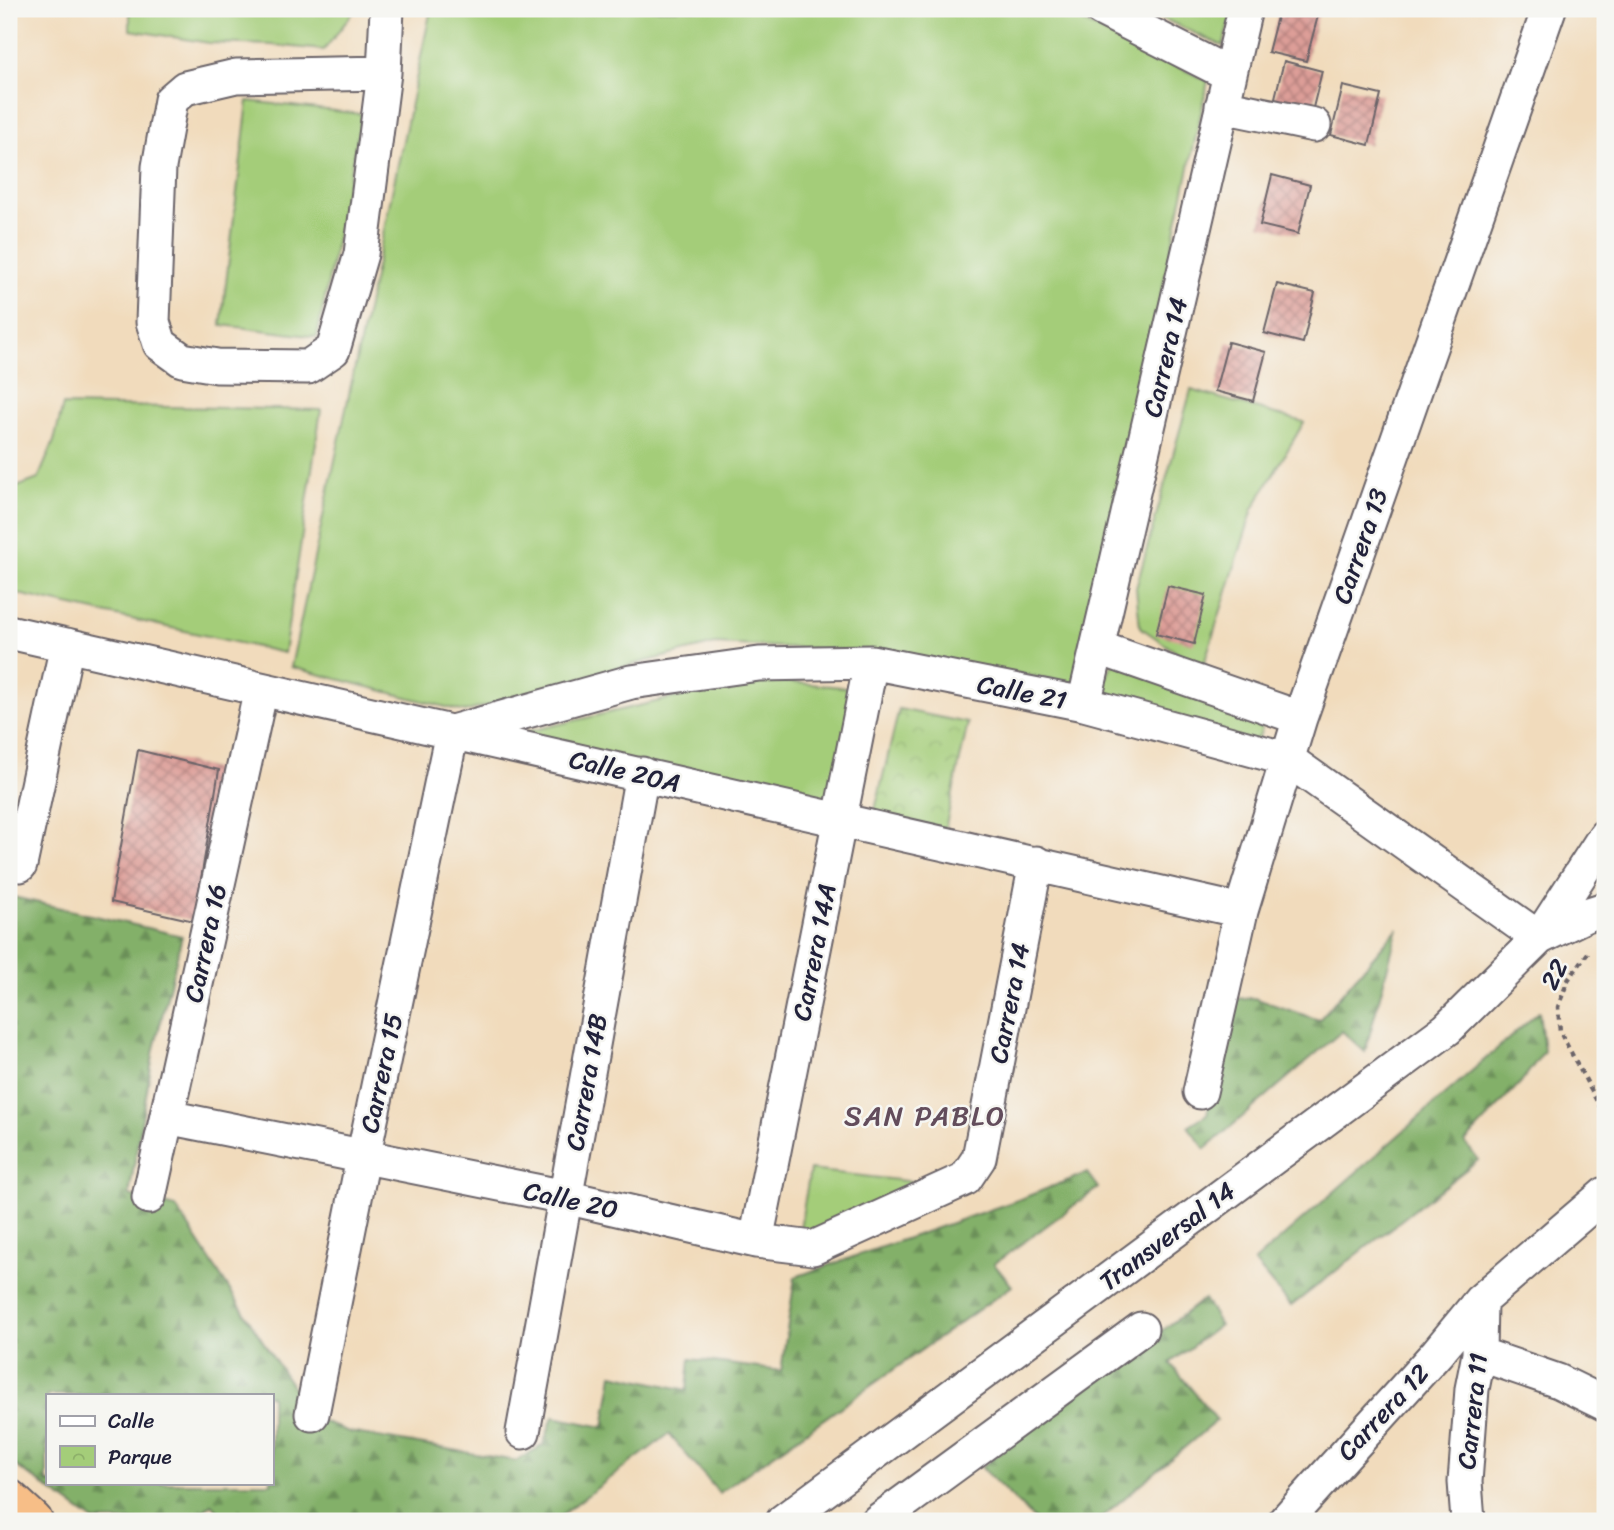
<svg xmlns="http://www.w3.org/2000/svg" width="1614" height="1530" viewBox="0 0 1614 1530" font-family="Sriracha,sans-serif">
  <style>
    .grass { fill: #a4cd79; stroke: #63785a; stroke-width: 2 }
    .forest { fill: url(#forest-firs); stroke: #526952; stroke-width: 2; fill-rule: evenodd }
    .park { fill: url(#park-crowns); stroke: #63785a; stroke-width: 2 }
    .building { fill: url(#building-cross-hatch) }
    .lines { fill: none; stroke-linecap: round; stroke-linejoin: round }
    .minor-casing { stroke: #6a6368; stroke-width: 37 }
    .highway-casing { stroke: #6a6368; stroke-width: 42 }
    .path { stroke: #6a6368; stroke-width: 4.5; stroke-dasharray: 5 5; stroke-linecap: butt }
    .minor { stroke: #fff; stroke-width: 33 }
    .highway { stroke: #f7be87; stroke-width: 38 }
    .labels { text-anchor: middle; stroke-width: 5; stroke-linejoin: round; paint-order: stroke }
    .street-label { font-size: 26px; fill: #22223b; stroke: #f6f6f2 }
    .neighbourhood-label { font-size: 28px; letter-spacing: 2px; fill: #634d5c; stroke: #f6f6f2 }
  </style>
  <defs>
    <pattern id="forest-firs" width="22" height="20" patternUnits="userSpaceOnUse" patternTransform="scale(1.75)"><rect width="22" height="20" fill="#83b069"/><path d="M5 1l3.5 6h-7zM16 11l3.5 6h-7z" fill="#6b8f58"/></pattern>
    <pattern id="park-crowns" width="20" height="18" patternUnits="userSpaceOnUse" patternTransform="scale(1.75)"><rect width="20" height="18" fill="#a4cd79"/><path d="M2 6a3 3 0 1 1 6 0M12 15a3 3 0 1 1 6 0" fill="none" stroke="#8db06a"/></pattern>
    <pattern id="building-cross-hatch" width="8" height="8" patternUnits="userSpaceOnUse" patternTransform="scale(1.75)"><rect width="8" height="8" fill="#dd9e98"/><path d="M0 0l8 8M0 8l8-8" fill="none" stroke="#b3807d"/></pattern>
  </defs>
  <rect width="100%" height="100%" fill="#f6f6f2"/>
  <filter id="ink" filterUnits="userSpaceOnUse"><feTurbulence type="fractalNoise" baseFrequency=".0143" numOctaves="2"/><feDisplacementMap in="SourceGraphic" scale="14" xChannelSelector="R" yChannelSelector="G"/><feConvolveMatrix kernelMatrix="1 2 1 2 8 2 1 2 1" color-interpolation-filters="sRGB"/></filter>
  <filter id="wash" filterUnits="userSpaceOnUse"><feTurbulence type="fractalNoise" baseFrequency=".00686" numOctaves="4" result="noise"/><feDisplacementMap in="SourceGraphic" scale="28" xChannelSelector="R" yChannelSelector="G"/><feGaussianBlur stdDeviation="1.57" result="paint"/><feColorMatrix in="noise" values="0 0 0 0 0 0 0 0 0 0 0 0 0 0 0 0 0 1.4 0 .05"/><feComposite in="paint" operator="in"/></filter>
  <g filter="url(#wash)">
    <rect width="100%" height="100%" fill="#f1dbbc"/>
    <path class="grass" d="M130,9H356L324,50L272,45L209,43L130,30Z
      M431,9H1056L1208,81L1076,683L864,651L715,644L599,673L465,712L291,667Z
      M1142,9H1233L1223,46Z
      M248,101L362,114L317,337L221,325Z
      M1191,390L1304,422L1253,509L1202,670L1140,627L1136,588Z
      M63,405L321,410L284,653L9,592V490L38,479L54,441Z
      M1121,642L1168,687L1262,728L1256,746L1098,699Z
      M755,679L863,689L843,809L512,735Z
      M810,1170L950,1186L804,1239L800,1228Z"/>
    <path class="forest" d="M9,896L182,936L154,1049L129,1195L176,1207L312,1417L349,1432L516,1461L543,1445L553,1417L604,1427L613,1374L687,1390L690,1359L781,1371L795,1277L1015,1201L1087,1173L1098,1188L994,1264L1012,1286L719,1493L669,1434L553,1521H229L211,1504L193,1521H94L9,1461ZM47,1395H271V1483H47Z
      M1398,928L1365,1052L1342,1031L1205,1149L1188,1126L1207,1114L1231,999L1254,998L1319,1020Z
      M1539,1012L1544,1051L1521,1082L1465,1142L1478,1160L1291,1306L1254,1262Z
      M1204,1299L1220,1325L1170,1363L1217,1420L1097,1521H1036L981,1467Z"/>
    <path class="park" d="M899,709L968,723L945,829L874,814Z"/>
    <g id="blocks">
      <path class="building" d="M1279,9H1304L1319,12L1306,61L1268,52Z
        M1284,61L1322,71L1310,120L1272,110Z
        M1343,86L1381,95L1369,145L1331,135Z
        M1272,175L1310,185L1298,234L1260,225Z
        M1277,284L1315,293L1303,343L1264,333Z
        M1228,342L1266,352L1253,401L1215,391Z
        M1168,586L1206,595L1194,644L1156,634Z
        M138,750L219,770L194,921L111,902Z"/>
    </g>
  </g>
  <g filter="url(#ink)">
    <use href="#blocks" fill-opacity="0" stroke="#6a6368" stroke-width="2"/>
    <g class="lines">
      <defs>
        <path id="minor" d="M1101,9L1229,74
          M384,73L236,76L185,88L171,100L159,167L153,322L160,344L182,360L217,366L308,367L333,350L361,254L384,73L387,9
          M1222,106L1314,125
          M9,632L1241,911
          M1099,648L1300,718
          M1084,704L1245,9
          M20,865L67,645
          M1539,938L1586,915L1605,909
          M1200,1092L1241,911L1300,718L1549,9
          M167,1117L565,1197L756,1241L813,1248L965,1179L979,1158L1036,863
          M149,1197L261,689
          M756,1241L871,662
          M1479,1354L1558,1381L1605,1404
          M312,1414L363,1158L452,732L631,682L759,664L871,662L1084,704L1287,759L1539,938
          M523,1432L642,774
          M783,1521L1447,1029L1539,938L1605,836
          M878,1521L1141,1329
          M1285,1521L1437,1353L1480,1301L1605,1194
          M1468,1521L1465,1482L1472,1389L1479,1354L1480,1301"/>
        <path id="highway" d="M9,1499L33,1521"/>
      </defs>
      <use href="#minor" class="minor-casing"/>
      <use href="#highway" class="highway-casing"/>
      <path class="path" d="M1588,953L1568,980L1558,1007L1560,1032L1605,1116"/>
      <use href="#minor" class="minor"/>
      <use href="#highway" class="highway"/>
    </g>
  </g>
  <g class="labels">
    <g class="street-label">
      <text transform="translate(1165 357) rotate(-77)" y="9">Carrera 14</text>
      <text transform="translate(1360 546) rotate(-71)" y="9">Carrera 13</text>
      <text transform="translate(1022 692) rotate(11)" y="9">Calle 21</text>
      <text transform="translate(625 771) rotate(13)" y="9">Calle 20A</text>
      <text transform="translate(205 943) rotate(-78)" y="9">Carrera 16</text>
      <text transform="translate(814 952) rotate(-79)" y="9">Carrera 14A</text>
      <text transform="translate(1554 974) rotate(-62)" y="9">22</text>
      <text transform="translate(1009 1003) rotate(-79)" y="9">Carrera 14</text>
      <text transform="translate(381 1073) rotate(-78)" y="9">Carrera 15</text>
      <text transform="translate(586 1082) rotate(-80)" y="9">Carrera 14B</text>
      <text transform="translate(571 1200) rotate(12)" y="9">Calle 20</text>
      <text transform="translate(1167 1236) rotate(-37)" y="9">Transversal 14</text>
      <text transform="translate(1472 1411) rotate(-84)" y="9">Carrera 11</text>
      <text transform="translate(1383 1412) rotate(-47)" y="9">Carrera 12</text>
    </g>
    <g class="neighbourhood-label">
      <text x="925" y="1125">SAN PABLO</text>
    </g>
  </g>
  <rect width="1614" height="1530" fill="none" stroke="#f6f6f2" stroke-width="35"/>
  <rect x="46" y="1394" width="228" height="91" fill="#f6f6f2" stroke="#a1a1a9" stroke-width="2"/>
  <rect x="60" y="1416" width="35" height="10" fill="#ffffff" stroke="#a1a1a9" stroke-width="2"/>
  <text x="108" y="1428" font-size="21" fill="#22223b">Calle</text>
  <rect x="60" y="1446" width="35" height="21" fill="url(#park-crowns)" stroke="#a1a1a9" stroke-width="2"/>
  <text x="108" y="1464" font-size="21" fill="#22223b">Parque</text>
</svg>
